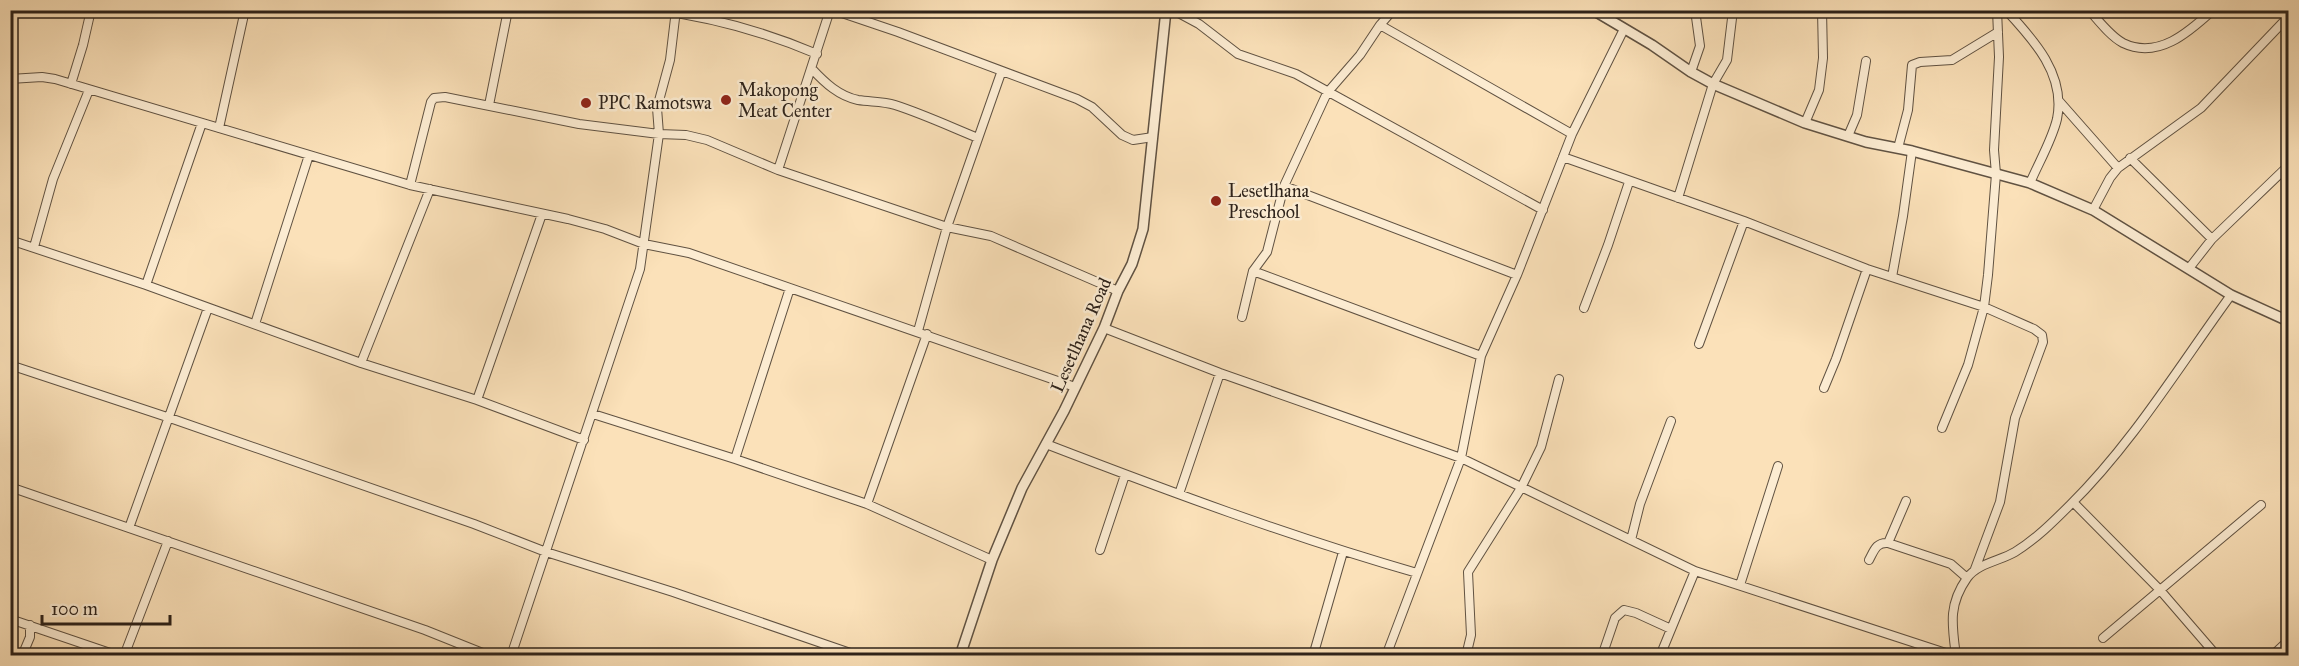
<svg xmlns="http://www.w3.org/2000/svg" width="2299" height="666" viewBox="0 0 2299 666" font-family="'IM FELL Great Primer',serif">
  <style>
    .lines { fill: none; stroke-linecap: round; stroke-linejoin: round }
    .minor-casing { stroke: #605242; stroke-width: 10 }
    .tertiary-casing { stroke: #605242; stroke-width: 12 }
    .minor { stroke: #fcecd2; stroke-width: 8 }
    .tertiary { stroke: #fcecd2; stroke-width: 9 }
    .poi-dot { fill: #8f2418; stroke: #fcecd2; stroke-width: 2 }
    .labels { text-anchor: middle; stroke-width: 5; stroke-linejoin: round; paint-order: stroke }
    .poi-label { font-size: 18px; fill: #2d221a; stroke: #fcecd2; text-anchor: start }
    .street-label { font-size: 18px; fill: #2d221a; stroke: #fcecd2 }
  </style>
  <rect width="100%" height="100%" fill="#fbe1b9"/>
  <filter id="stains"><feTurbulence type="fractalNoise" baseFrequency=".00333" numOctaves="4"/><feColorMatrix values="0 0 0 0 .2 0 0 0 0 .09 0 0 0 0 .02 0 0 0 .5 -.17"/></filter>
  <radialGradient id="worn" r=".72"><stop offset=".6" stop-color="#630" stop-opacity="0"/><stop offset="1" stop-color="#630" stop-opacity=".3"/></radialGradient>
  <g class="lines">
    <defs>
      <path id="minor" d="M229,10L245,14
        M655,10C712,17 765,32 817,54
        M833,10L898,32L1077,99L1092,107L1122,135L1133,140L1153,137
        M1173,10L1199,24L1238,54L1296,74L1543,210
        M2006,10C2034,40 2066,75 2057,119C2052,140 2039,162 2030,183
        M2089,10C2099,21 2110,36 2123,43C2158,60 2189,32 2213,10
        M1380,25L1572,134
        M812,69C825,83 839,96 858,100C871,102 883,101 895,105C923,114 951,127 978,138
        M1691,72L1700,46L1695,10
        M10,79L42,77L55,79L410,185L568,219L605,229L644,244L689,253L1075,387
        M71,84L83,45L91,10
        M2059,101L2118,168
        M489,105L508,10
        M1805,123L1819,90L1823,58L1822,10
        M219,128L245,10
        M1848,136L1857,115L1866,61
        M1898,148L1908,110L1912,65L1920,62L1952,60L1998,32
        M1563,157L1744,221L1867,269L1984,307L2034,329L2042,335L2043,342L2015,418L2000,502L1975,569
        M2130,158L2212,239
        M778,170L830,10
        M410,185L431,102L434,98L445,97L579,124L659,134L686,135L707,140L778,170L947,227L991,236L1118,291
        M1284,186L1517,275
        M1678,198L1713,84L1727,60L1733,10
        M2093,210L2110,178L2118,168L2201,108L2288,17
        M10,240L146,285L361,363L477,400L584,440
        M34,247L53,179L89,90
        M2190,267L2212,239L2288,166
        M1253,271L1481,356
        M1892,277L1903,216L1912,151
        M146,285L202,123
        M1584,308L1608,245L1629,182
        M1242,317L1253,271L1267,252L1284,186L1327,93L1360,55L1380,25L1393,10
        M255,324L309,155
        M1104,328L1220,373L1461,458L1695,571L1955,656
        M918,331L947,227L1001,73
        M1699,344L1744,221
        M361,363L430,189
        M10,365L167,417L474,524L546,552L673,592L859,656
        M1824,388L1836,359L1867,269
        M477,400L542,214
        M593,414L735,459L867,504L992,560
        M1942,428L1968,365L1984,307L1988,275L1996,174L1994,150L1999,57L1997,10
        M1046,444C1168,491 1291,537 1417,573
        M735,459L790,288
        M10,487L425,630L490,656
        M1179,494L1220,373
        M2073,502L2160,590L2217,656
        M867,504L927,334
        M129,528L208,308
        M1631,540L1640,504L1671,421
        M1888,543L1906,501
        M1100,550L1125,475
        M1869,560C1874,551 1876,542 1888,543L1951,564L1967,578
        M1740,585L1778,466
        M10,619L119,656
        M2103,638L2261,505
        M22,656L30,637V625
        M124,656L168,541
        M511,656L640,269L659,134L657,108L670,60L676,10
        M1313,656L1343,552
        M1386,656L1461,458L1481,356L1517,275L1572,134L1624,29
        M1466,656L1471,635L1468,572L1521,488L1541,447L1559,379
        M1602,656L1615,618L1624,610L1636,613L1671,629
        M1660,656L1695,571
        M1956,656C1952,625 1948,605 1967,578C1978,563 2000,561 2015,552C2036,539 2053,522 2070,505C2132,444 2180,365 2231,295
        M2272,656L2288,641"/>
      <path id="tertiary" d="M1593,10L1652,45L1691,72L1713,84L1805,123L1866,142L1912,151L2030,183L2093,210L2231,295L2288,321
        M960,656L992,560L1022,488L1064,411L1104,328L1118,291L1132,264L1143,229L1166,10"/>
    </defs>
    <use href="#minor" class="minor-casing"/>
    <use href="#tertiary" class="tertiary-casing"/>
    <use href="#minor" class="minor"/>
    <use href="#tertiary" class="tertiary"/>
  </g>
  <g class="poi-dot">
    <circle cx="726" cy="100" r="6"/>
    <circle cx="586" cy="103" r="6"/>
    <circle cx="1216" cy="201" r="6"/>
  </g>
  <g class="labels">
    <g class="poi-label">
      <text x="738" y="96">Makopong<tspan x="738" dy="21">Meat Center</tspan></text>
      <text x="598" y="109">PPC Ramotswa</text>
      <text x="1228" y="197">Lesetlhana<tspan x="1228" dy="21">Preschool</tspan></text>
    </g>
    <g class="street-label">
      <text transform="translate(1081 335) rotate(-66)" y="6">Lesetlhana Road</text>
    </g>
  </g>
  <rect width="2299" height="666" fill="none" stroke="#fbe1b9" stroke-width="36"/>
  <rect x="12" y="12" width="2275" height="642" fill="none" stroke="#2d221a" stroke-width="3"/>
  <rect x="18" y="18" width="2263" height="630" fill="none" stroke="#2d221a" stroke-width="1.5"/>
  <path d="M42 615v9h128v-9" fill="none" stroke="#2d221a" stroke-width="3"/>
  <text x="51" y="615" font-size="18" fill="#2d221a" stroke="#fcecd2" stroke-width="4.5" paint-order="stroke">100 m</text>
  <rect width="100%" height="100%" filter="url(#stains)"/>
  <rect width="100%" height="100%" fill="url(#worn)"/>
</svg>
